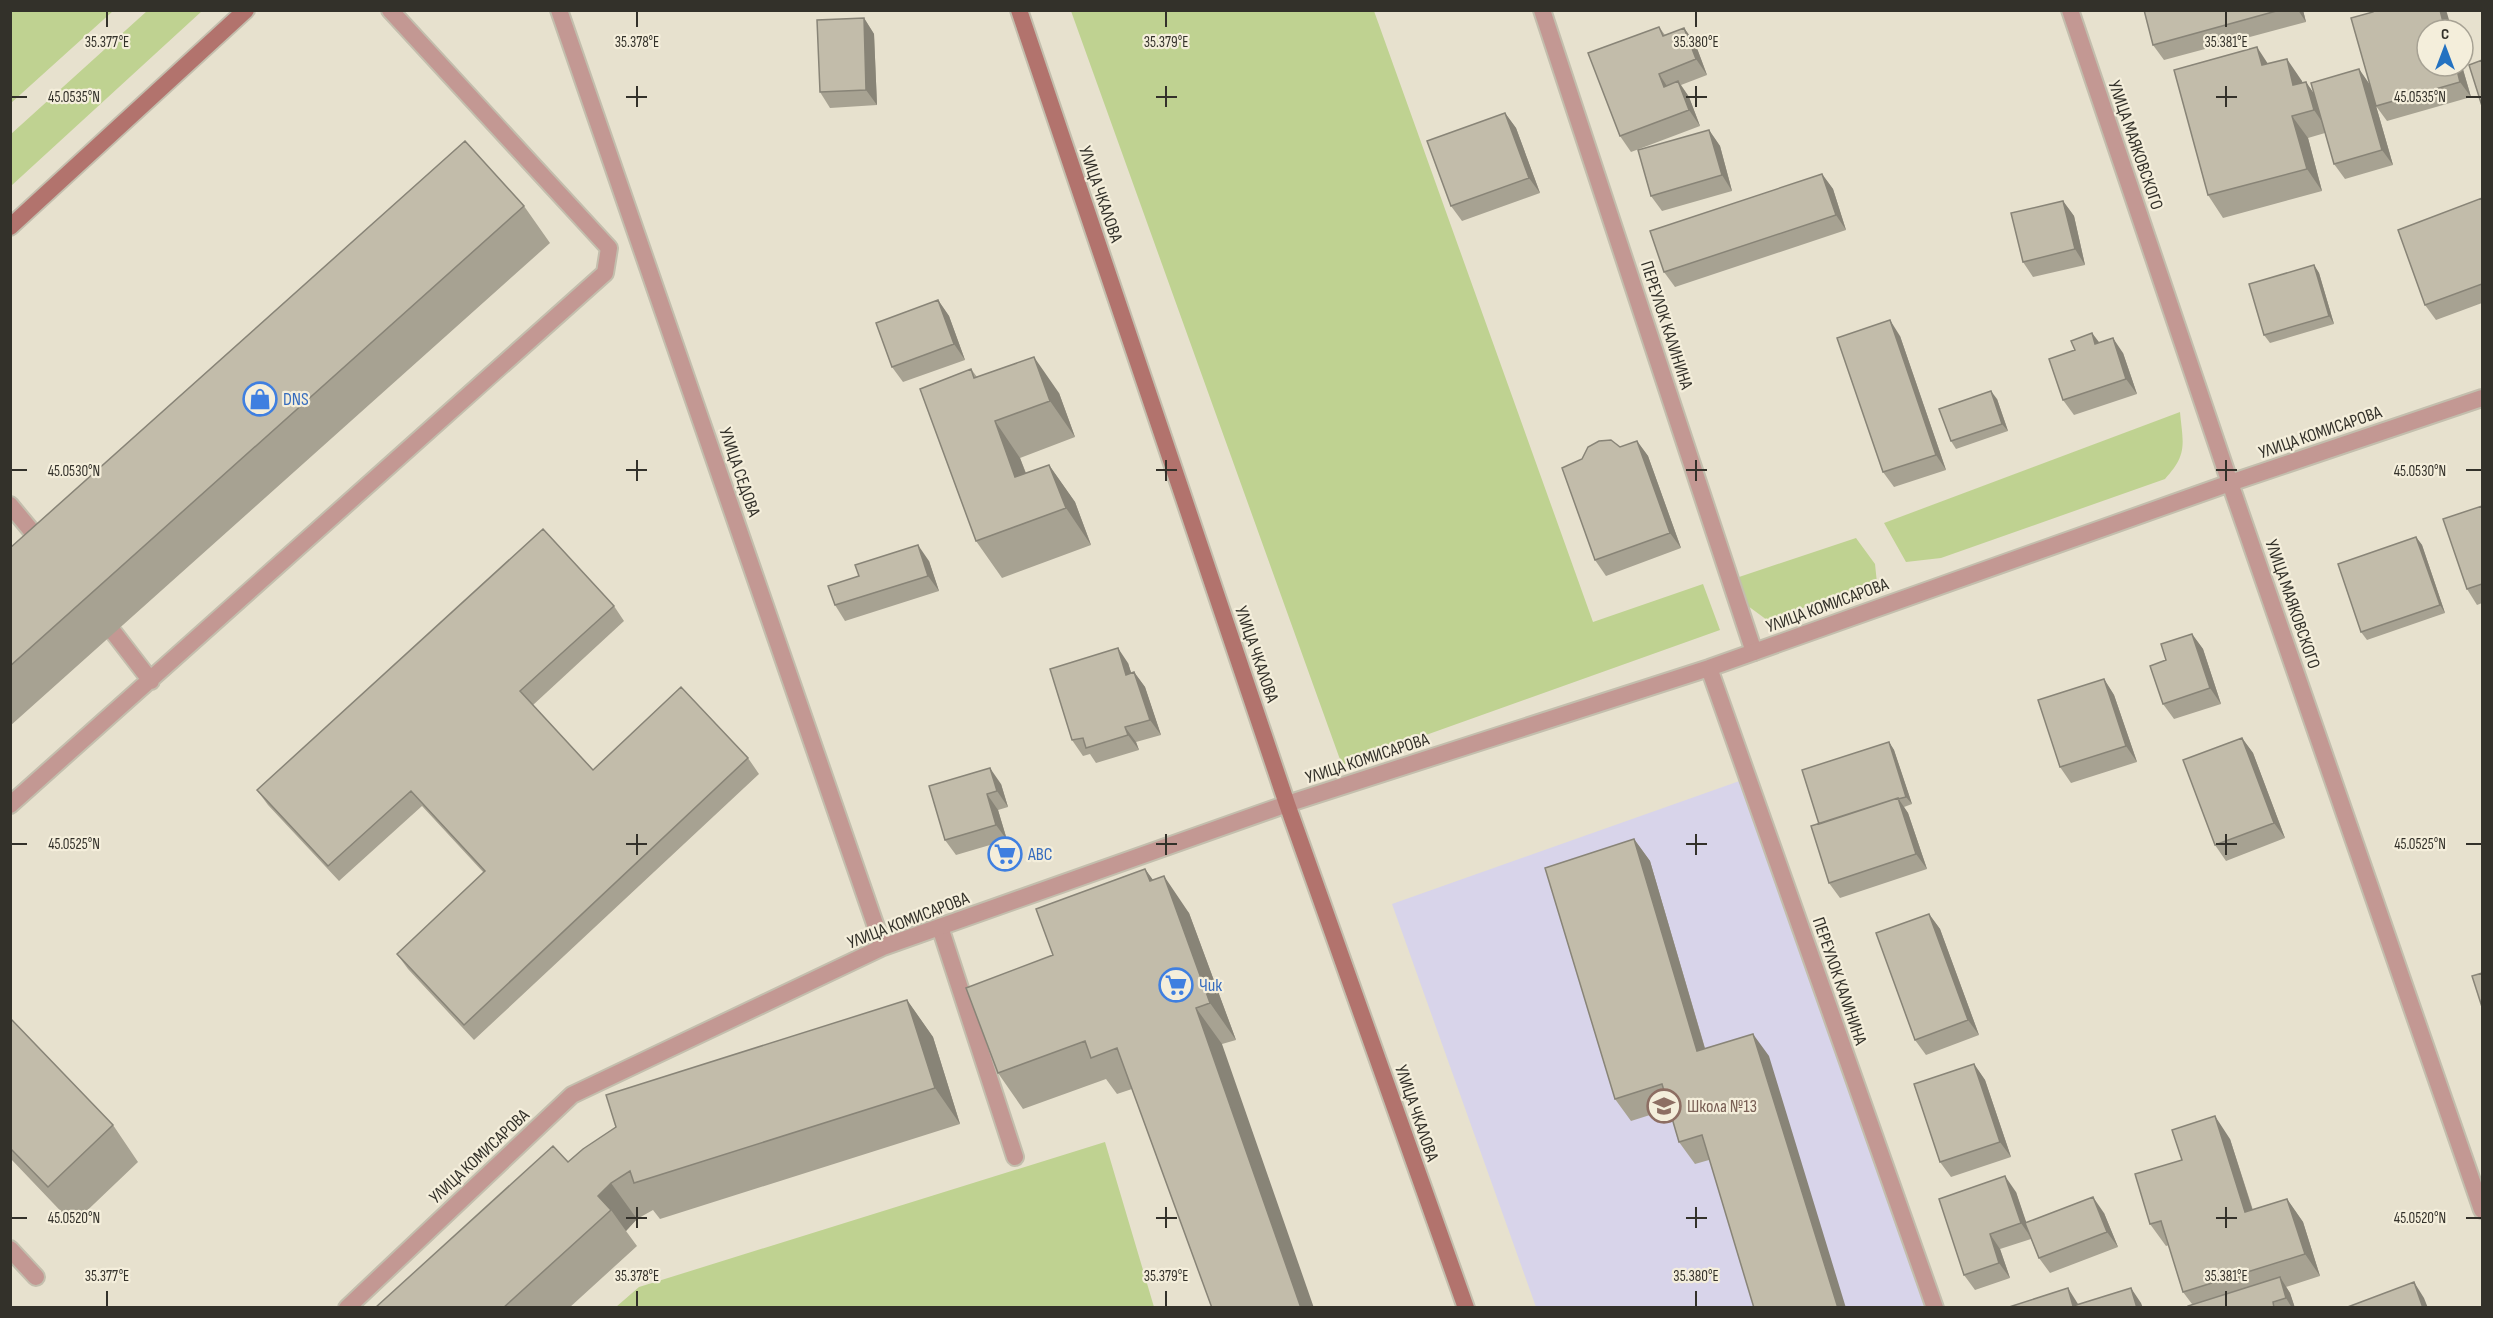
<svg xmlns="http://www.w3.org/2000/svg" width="2493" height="1318" viewBox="0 0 2493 1318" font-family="'Sofia Sans Condensed',sans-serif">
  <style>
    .education { fill: #d8d4ea }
    .green { fill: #bfd291 }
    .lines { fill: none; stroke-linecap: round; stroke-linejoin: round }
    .service-casing { stroke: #c3bead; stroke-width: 20 }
    .minor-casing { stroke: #c3bead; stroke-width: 20 }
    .secondary-casing { stroke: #c3bead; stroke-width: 20 }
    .service { stroke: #c39893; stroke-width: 16 }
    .minor { stroke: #c39893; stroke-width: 16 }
    .secondary { stroke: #b2736d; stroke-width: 16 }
    .wall { fill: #a7a292 }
    .shaded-wall { fill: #888477 }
    .building { fill: #c2bcaa; stroke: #888477; stroke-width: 1.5 }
    .ticks { fill: none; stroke: #33312a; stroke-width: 2 }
    .labels { text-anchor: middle; stroke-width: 4.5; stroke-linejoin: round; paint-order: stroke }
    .street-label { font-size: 18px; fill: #33312a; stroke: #f4eedb }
    .shop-label { font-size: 18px; fill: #366cbe; stroke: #f4eedb; text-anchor: start }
    .education-label { font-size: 18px; fill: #785e54; stroke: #f4eedb; text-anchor: start }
    .ticks-label { font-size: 15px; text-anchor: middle; fill: #33312a; stroke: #f4eedb; stroke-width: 4.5; stroke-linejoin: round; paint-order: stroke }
  </style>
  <rect width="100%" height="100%" fill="#e7e1ce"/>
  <path class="education" d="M1748,778L1935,1307H1536L1392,904Z"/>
  <path class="green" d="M11,10H113V11L11,103Z
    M147,11H202L11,186V134Z
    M1071,11H1374L1593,622L1703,584L1720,630L1342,765Z
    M2180,412C2183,444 2188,454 2165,479L1941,558L1906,562L1884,523Z
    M1856,538L1875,564L1877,583L1767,620L1748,606L1739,577Z
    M1105,1142L1154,1307H616L639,1287Z"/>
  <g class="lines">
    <defs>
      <path id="service" d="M1542,10L1754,652
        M10,505L44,546
        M114,633L151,681
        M10,805L605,273L609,248L390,10
        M940,927L1015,1157
        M10,1249L36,1277"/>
      <path id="minor" d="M559,10L883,947
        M2070,10L2230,483L2482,1210
        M1709,668L1935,1308
        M347,1308L572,1095L883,947L1287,804L1709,668L2230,483L2482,398"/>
      <path id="secondary" d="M1019,10L1287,804L1466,1308
        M10,227L246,10"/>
    </defs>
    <use href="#service" class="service-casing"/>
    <use href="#minor" class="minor-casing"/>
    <use href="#secondary" class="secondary-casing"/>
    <use href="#service" class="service"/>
    <use href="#minor" class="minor"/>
    <use href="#secondary" class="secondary"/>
  </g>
  <path class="wall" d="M2144,10H2303L2306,22L2164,60L2153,45Z
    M2373,10H2445L2447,13L2427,66H2462L2471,97L2387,121L2376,106Z
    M864,18L874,34L877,105L830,108L820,92Z
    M1659,27L1665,35L1684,28L1695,43L1707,75L1681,85L1689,97L1700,126L1631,152L1620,136Z
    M2268,63L2302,81V83L2306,82L2314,94L2359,69L2370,85L2393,165L2345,179L2334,164L2325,133L2308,138L2322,191L2223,218L2208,195Z
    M1505,113L1516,128L1540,193L1462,221L1451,206Z
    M1709,130L1720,146L1732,191L1662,211L1651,196Z
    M1822,174L1833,189L1846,230L1675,287L1664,272Z
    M2482,198V303L2436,320L2425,305Z
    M2063,201L2074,216L2085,265L2033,277L2023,262Z
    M524,206L550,243L10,726V548Z
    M2314,265L2319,273L2334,324L2270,343L2264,335Z
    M938,300L949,316L965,360L903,382L892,367Z
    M2092,333L2099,342L2123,353L2137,394L2074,415L2063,400L2075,350Z
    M1900,336L1946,470L1894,487L1883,472Z
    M971,369L977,377L1059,393L1075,437L1020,458L1026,473L1049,465L1075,502L1091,545L1002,578L976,541Z
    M1997,399L2008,431L1956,449L1951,441Z
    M1637,441L1648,456L1681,548L1606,576L1595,560L1620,447Z
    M2482,506V603L2477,605L2467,589Z
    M2416,537L2422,545L2445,613L2367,640L2361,632Z
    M929,561L939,591L845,621L835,605Z
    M614,606L624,621L533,705L593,770L748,758L759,774L474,1040L408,969L397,954L484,873L422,806L339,881L268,805L257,790Z
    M2192,634L2203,649L2221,704L2174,719L2163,704L2166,660Z
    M1128,663L1131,673L1134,672L1145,687L1161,735L1136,742L1139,750L1096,763L1090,754L1083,756L1072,740Z
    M2104,679L2114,695L2137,762L2071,783L2060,767Z
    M2242,738L2253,753L2285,838L2226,861L2215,845Z
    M1889,742L1894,750L1912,804L1904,807L1908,813L1927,869L1840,898L1829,883L1819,824Z
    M1001,784L1008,807L998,810L1007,840L956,855L945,840L929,786Z
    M1634,839L1650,861L1705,1048L1769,1056L1709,1160L1695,1164L1679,1142L1669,1109L1631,1121L1615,1099Z
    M1145,869L1153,880L1189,913L1236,1040L1222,1044L1132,1089L1117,1094L1106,1079L1023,1109L998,1073L1053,955Z
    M1929,914L1940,929L1979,1035L1926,1055L1915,1040Z
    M907,1000L933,1037L960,1124L660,1219L653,1210L637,1219L626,1231L637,1246L569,1308H375L568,1162Z
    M10,1018L113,1125L138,1162L73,1224L10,1158Z
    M1974,1064L1985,1080L2011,1157L1951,1177L1940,1162Z
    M2230,1139L2253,1210L2287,1199L2303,1222L2320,1276L2286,1287L2290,1293L2295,1308H2188L2192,1304L2183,1292L2169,1245L2166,1246L2150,1224L2182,1160Z
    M2016,1192L2026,1223L2104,1213L2118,1247L2050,1273L2039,1258L2031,1239L2000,1249L2010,1278L1975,1290L1964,1275Z"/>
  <path class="shaded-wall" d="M2298,10H2303L2306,22Z
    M2440,10H2445L2447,13L2452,30H2445Z
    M864,18L874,34L877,105L866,90Z
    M1684,28L1695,43L1707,75L1696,59Z
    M2257,47L2272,70L2262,65Z
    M2287,59L2302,81L2309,107L2293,85Z
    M2456,66H2462L2471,97L2460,82Z
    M2359,69L2370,85L2393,165L2382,150Z
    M1659,74L1669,89L1664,87Z
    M1678,81L1689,97L1700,126L1689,110Z
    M2306,82L2321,104L2329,132L2314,110Z
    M1505,113L1516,128L1540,193L1529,178Z
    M2292,116L2308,138L2322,191L2307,169Z
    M1709,130L1720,146L1732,191L1722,175Z
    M1822,174L1833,189L1846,230L1836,215Z
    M2063,201L2074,216L2085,265L2075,249Z
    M2314,265L2319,273L2334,324L2329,316Z
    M938,300L949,316L965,360L954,344Z
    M1890,320L1900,336L1946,470L1936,455Z
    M2092,333L2103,348L2095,344Z
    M2113,338L2123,353L2137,394L2126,379Z
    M1034,357L1059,393L1075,437L1050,401Z
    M1991,391L1997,399L2008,431L2002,424Z
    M995,421L1020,458L1041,514L1015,477Z
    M1637,441L1648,456L1681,548L1670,533Z
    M1049,465L1075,502L1091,545L1066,508Z
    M2416,537L2422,545L2445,613L2440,605Z
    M918,545L929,561L939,591L928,576Z
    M2192,634L2203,649L2221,704L2210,688Z
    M1118,648L1128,663L1137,690L1126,675Z
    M1134,672L1145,687L1161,735L1150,720Z
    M2104,679L2114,695L2137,762L2126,746Z
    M1125,727L1136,742L1139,750L1128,735Z
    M2242,738L2253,753L2285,838L2274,823Z
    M1889,742L1894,750L1912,804L1906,797Z
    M990,768L1001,784L1008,807L997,791Z
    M987,794L998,810L1007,840L996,825Z
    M1898,798L1908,813L1927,869L1916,854Z
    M1634,839L1650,861L1712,1073L1697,1051Z
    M1145,869L1171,905L1150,881Z
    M1164,876L1189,913L1236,1040L1210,1003Z
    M1929,914L1940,929L1979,1035L1968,1020Z
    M907,1000L933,1037L960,1124L935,1088Z
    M1196,1008L1222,1044L1314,1308H1301Z
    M1753,1034L1769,1056L1846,1308H1838Z
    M1974,1064L1985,1080L2011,1157L2000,1142Z
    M2215,1116L2230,1139L2260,1234L2245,1212Z
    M2005,1176L2016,1192L2032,1239L2021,1223Z
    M611,1183L637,1219L626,1231L611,1210L598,1196Z
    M2093,1197L2104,1213L2118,1247L2107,1232Z
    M2287,1199L2303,1222L2320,1276L2305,1254Z
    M1990,1234L2000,1249L2010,1278L1999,1263Z
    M2280,1277L2290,1293L2295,1308H2292L2286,1298Z
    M2414,1282L2424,1298L2428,1308H2423Z
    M2068,1288L2078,1304L2073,1306Z
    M2131,1288L2141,1303L2143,1308H2137Z"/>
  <path class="building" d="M2144,10H2280L2153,45Z
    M2373,10H2440L2445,30H2427V66H2456L2460,82L2376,106L2351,18L2373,12Z
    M864,18L866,90L820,92L817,20Z
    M1659,27L1663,36L1684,28L1696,59L1659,74L1664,87L1678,81L1689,110L1620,136L1588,53Z
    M2257,47L2262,65L2287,59L2293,85L2306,82L2314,110L2292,116L2307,169L2208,195L2174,70Z
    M2482,60V106L2469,65Z
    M2359,69L2382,150L2334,164L2311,83Z
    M1505,113L1529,178L1451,206L1427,141Z
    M1709,130L1722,175L1651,196L1638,150Z
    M465,141L524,206L10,666V548Z
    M1822,174L1836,215L1664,272L1650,231Z
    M2482,198V284L2425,305L2398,230Z
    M2063,201L2075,249L2023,262L2011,213Z
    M2314,265L2329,316L2264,335L2249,284Z
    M938,300L954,344L892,367L876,323Z
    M1890,320L1936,455L1883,472L1837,338Z
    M2092,333L2095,344L2113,338L2126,379L2063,400L2049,359L2075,350L2071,341Z
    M1034,357L1050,401L995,421L1015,477L1049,465L1066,508L976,541L920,389L971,369L974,378Z
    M1991,391L2002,424L1951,441L1939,409Z
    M1611,440L1620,447L1637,441L1670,533L1595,560L1562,468L1582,459L1588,447L1599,441Z
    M2482,506V584L2467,589L2443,519Z
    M543,529L614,606L520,691L593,770L681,687L748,758L464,1025L397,954L485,871L411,791L328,866L257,790Z
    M2416,537L2440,605L2361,632L2338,564Z
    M918,545L928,576L835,605L828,586L859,576L855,565Z
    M2192,634L2210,688L2163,704L2150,666L2166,660L2161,644Z
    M1118,648L1126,675L1134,672L1150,720L1125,727L1128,735L1086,748L1083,738L1072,740L1050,669Z
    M2104,679L2126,746L2060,767L2038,700Z
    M2242,738L2274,823L2215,845L2183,760Z
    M1889,742L1906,797L1898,799V798L1819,824L1802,770Z
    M990,768L997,791L987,794L996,825L945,840L929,786Z
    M1898,798L1916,854L1829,883L1811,826Z
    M1634,839L1697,1051L1753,1034L1838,1308H1754L1702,1135L1679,1142L1662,1084L1615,1099L1545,868Z
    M1145,869L1150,881L1164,876L1210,1003L1196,1008L1301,1308H1212L1117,1048L1091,1058L1085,1041L998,1073L966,988L1053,955L1036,909Z
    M1929,914L1968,1020L1915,1040L1876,933Z
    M2482,973V1007L2472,976Z
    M907,1000L935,1088L634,1183L630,1171L611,1183L598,1196L611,1210L503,1308H375L553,1146L568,1162L583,1149L616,1127L606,1095Z
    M10,1018L113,1125L48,1187L10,1148Z
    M1974,1064L2000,1142L1940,1162L1914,1084Z
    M2215,1116L2245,1212L2287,1199L2305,1254L2183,1292L2161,1221L2150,1224L2135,1174L2182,1160L2172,1130Z
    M2005,1176L2021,1223L1990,1234L1999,1263L1964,1275L1939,1199Z
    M2093,1197L2107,1232L2039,1258L2025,1223Z
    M2280,1277L2286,1298L2273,1302L2274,1308H2188V1306Z
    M2414,1282L2423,1308H2345Z
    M2068,1288L2073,1306L2131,1288L2137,1308H2006Z"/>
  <path class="ticks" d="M107,12V27M637,12V27M1166,12V27M1696,12V27M2226,12V27M637,86V107M1166,86V107M1696,86V107M2226,86V107M12,97H27M626,97H647M1156,97H1177M1686,97H1707M2216,97H2237M2466,97H2481M637,460V481M1166,460V481M1696,460V481M2226,460V481M12,470H27M626,470H647M1156,470H1177M1686,470H1707M2216,470H2237M2466,470H2481M637,834V855M1166,834V855M1696,834V855M2226,834V855M12,844H27M626,844H647M1156,844H1177M1686,844H1707M2216,844H2237M2466,844H2481M637,1207V1228M1166,1207V1228M1696,1207V1228M2226,1207V1228M12,1218H27M626,1218H647M1156,1218H1177M1686,1218H1707M2216,1218H2237M2466,1218H2481M107,1291V1306M637,1291V1306M1166,1291V1306M1696,1291V1306M2226,1291V1306"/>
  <defs>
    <symbol id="shop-ring" viewBox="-11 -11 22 22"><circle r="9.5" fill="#f4eedb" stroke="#3f7fe0" stroke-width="1.5"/><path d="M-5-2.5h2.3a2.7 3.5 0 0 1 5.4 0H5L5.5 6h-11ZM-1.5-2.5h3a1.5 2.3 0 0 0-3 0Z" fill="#3f7fe0"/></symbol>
    <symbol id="supermarket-ring" viewBox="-11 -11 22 22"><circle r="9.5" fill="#f4eedb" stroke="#3f7fe0" stroke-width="1.5"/><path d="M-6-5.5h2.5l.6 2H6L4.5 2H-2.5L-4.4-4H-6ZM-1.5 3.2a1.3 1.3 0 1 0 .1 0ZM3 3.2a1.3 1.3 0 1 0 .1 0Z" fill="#3f7fe0"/></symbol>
    <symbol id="school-ring" viewBox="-11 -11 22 22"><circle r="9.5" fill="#f4eedb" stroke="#8d6e63" stroke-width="1.5"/><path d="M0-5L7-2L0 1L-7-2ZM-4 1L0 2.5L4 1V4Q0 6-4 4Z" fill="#8d6e63"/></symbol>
  </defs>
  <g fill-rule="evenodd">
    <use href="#shop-ring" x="241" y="380" width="38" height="38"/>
    <use href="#supermarket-ring" x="986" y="835" width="38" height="38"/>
    <use href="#supermarket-ring" x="1157" y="966" width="38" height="38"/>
    <use href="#school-ring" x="1645" y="1087" width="38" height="38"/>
  </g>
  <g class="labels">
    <g class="street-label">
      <text transform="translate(2136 145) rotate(71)" y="6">УЛИЦА МАЯКОВСКОГО</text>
      <text transform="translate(1101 194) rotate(71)" y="6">УЛИЦА ЧКАЛОВА</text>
      <text transform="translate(1667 325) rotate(72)" y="6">ПЕРЕУЛОК КАЛИНИНА</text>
      <text transform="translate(2320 432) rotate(-19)" y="6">УЛИЦА КОМИСАРОВА</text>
      <text transform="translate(740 472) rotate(71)" y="6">УЛИЦА СЕДОВА</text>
      <text transform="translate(2293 604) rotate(71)" y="6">УЛИЦА МАЯКОВСКОГО</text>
      <text transform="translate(1827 605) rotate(-20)" y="6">УЛИЦА КОМИСАРОВА</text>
      <text transform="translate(1257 654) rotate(71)" y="6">УЛИЦА ЧКАЛОВА</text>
      <text transform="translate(1367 758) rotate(-18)" y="6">УЛИЦА КОМИСАРОВА</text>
      <text transform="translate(908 920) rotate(-21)" y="6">УЛИЦА КОМИСАРОВА</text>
      <text transform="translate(1840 981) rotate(71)" y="6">ПЕРЕУЛОК КАЛИНИНА</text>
      <text transform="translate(1417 1113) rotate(71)" y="6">УЛИЦА ЧКАЛОВА</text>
      <text transform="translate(479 1156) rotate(-43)" y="6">УЛИЦА КОМИСАРОВА</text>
    </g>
    <g class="shop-label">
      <text x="283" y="405">DNS</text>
      <text x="1028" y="860">ABC</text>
      <text x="1199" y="991">Чик</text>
    </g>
    <g class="education-label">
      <text x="1687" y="1112">Школа №13</text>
    </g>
  </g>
  <g class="ticks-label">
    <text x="107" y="47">35.377°E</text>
    <text x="637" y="47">35.378°E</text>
    <text x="1166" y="47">35.379°E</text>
    <text x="1696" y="47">35.380°E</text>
    <text x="2226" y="47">35.381°E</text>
    <text x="74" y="102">45.0535°N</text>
    <text x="2420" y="102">45.0535°N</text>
    <text x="74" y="476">45.0530°N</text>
    <text x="2420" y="476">45.0530°N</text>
    <text x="74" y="849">45.0525°N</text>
    <text x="2420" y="849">45.0525°N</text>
    <text x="74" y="1223">45.0520°N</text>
    <text x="2420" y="1223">45.0520°N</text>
    <text x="107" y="1281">35.377°E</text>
    <text x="637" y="1281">35.378°E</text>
    <text x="1166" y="1281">35.379°E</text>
    <text x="1696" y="1281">35.380°E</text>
    <text x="2226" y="1281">35.381°E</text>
  </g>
  <rect width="2493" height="1318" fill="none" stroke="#33312a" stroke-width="24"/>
  <g transform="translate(2445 48)"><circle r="28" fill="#f4eedb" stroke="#a7a294" stroke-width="1.5"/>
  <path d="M0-4.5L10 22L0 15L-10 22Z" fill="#2472c1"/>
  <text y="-9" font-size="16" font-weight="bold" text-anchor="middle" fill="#33312a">С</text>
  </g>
</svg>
